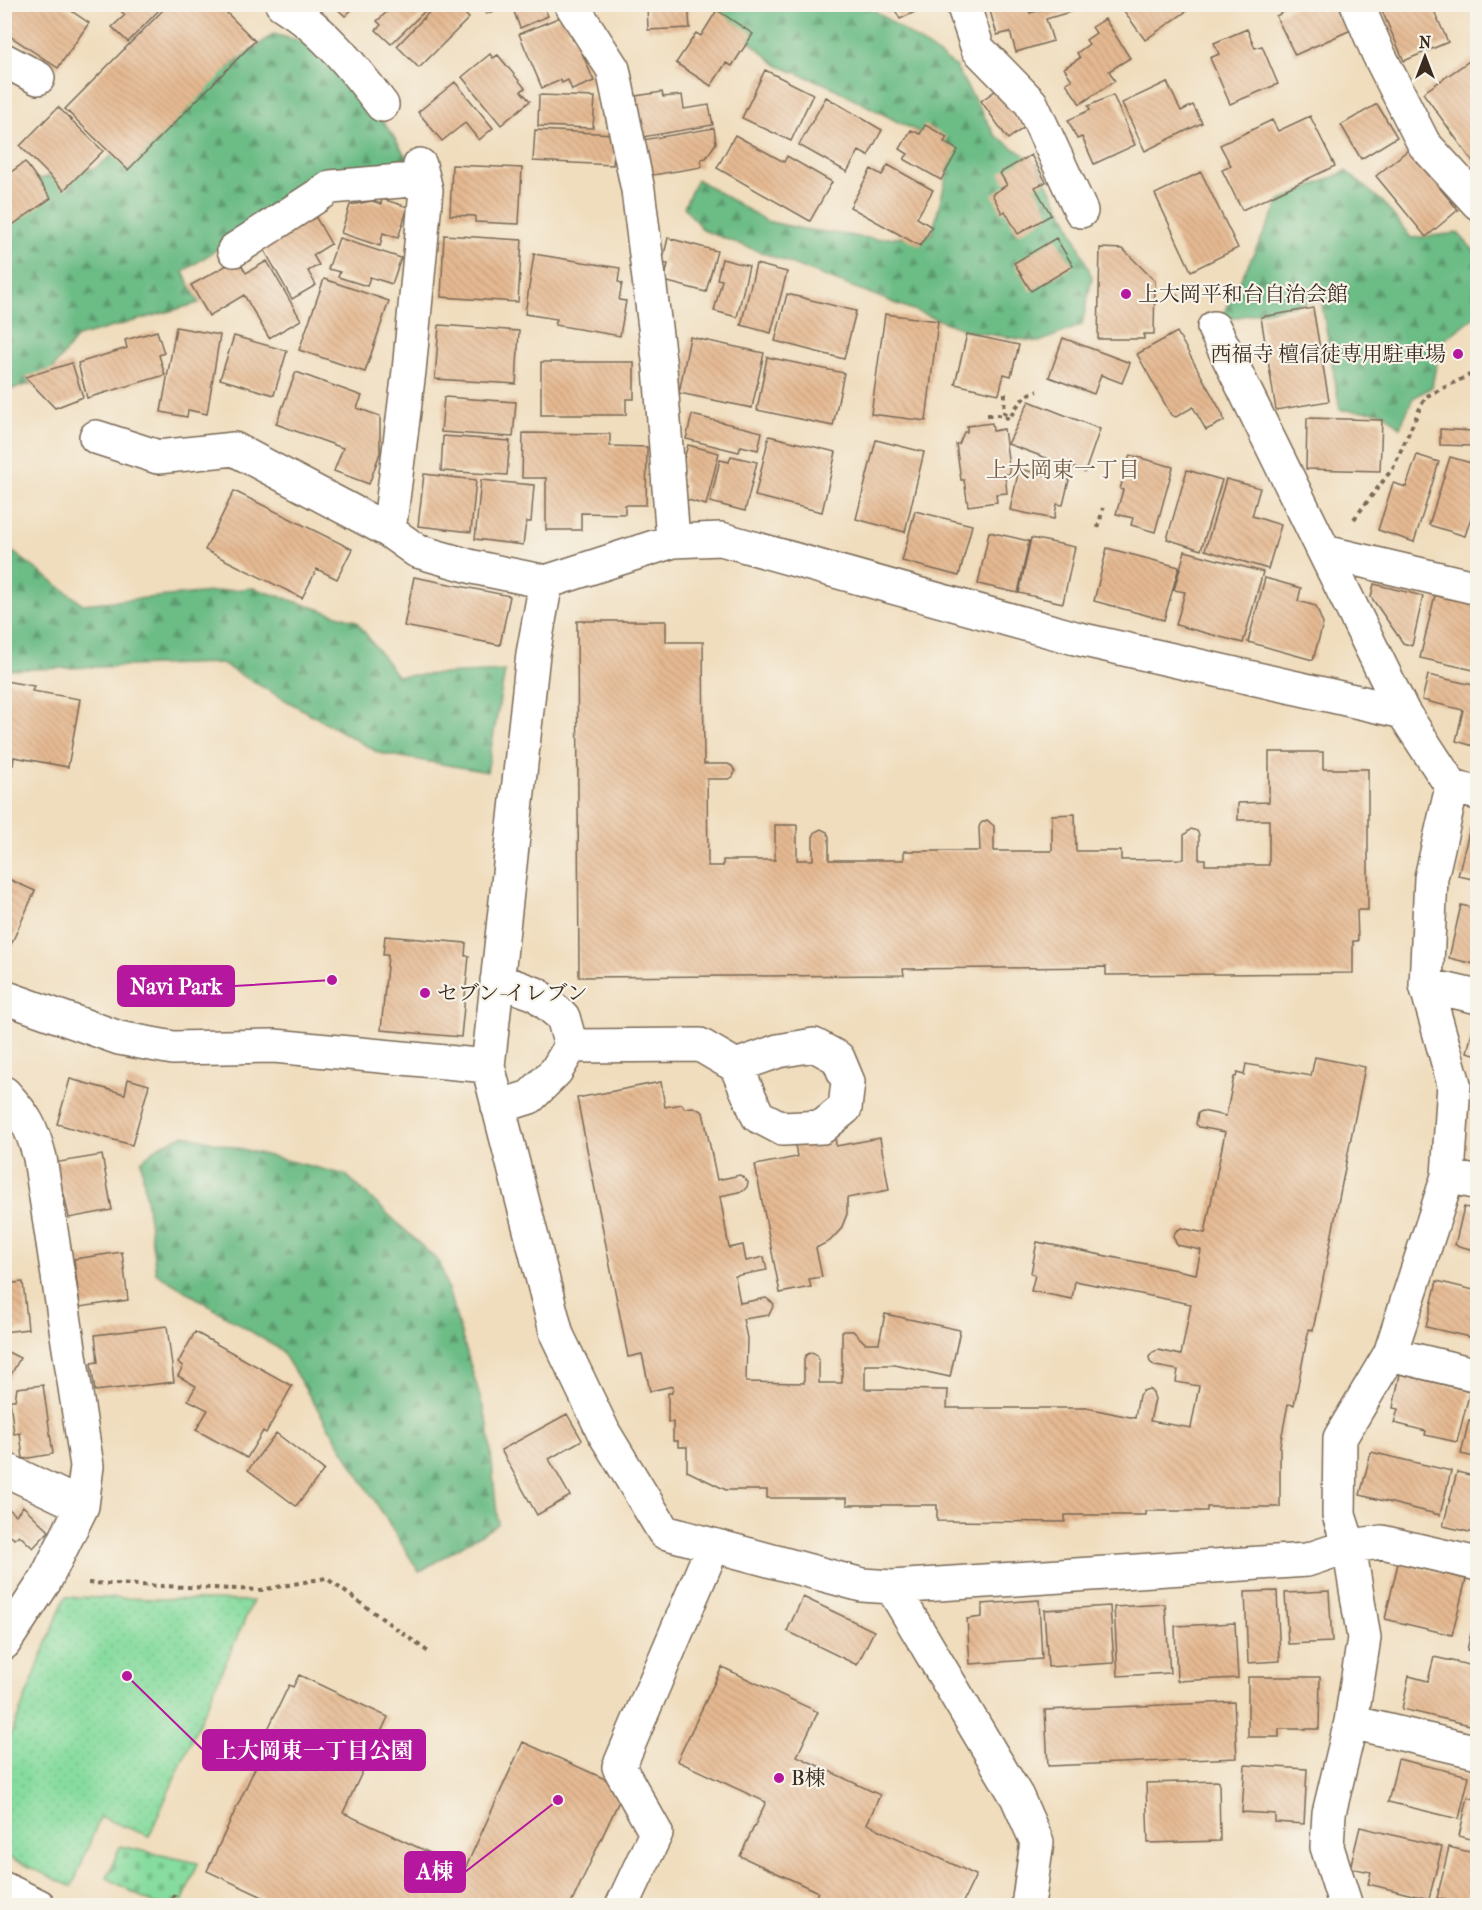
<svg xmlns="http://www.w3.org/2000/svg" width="1482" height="1910" viewBox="0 0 1482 1910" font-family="'IM FELL French Canon','Noto Serif JP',serif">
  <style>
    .grass { fill: url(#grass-dots); stroke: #60835e; stroke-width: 1.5 }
    .forest { fill: url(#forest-firs); stroke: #547352; stroke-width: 1.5 }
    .cemetery { fill: url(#cemetery-stones); stroke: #60835e; stroke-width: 1.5 }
    .building { fill: url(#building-back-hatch) }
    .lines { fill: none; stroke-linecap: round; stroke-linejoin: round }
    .minor-casing { stroke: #7a6956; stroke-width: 36 }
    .path { stroke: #7a6956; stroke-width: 4; stroke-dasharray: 4.5 4.5; stroke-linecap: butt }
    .minor { stroke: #fff; stroke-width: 33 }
    .poi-dot { fill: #b5179e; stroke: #f7f3e8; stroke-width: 2 }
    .labels { text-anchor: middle; stroke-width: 4.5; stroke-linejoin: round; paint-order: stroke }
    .poi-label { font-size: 21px; fill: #3b2a1e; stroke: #f7f3e8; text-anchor: start }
    .neighbourhood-label { font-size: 22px; fill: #765c47; stroke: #f7f3e8 }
    .leader { fill: none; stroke: #b5179e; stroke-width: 2 }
    .callout-dot { fill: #b5179e; stroke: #f7f3e8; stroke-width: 2 }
    .callout { fill: #b5179e; stroke: #b5179e; stroke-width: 2 }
    .callout-label { font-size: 22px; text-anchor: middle; font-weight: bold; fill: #fff }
  </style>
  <defs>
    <pattern id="grass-dots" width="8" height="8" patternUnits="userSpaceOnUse" patternTransform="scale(1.5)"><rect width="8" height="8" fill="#86dc9f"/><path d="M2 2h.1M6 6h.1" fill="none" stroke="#75bd88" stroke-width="1.8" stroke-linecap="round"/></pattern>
    <pattern id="forest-firs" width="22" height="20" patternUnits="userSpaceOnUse" patternTransform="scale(1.5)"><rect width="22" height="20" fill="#6cbc86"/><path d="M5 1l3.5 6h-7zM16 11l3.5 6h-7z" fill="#5a996d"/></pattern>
    <pattern id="cemetery-stones" width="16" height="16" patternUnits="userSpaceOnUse" patternTransform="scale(1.5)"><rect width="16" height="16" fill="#86dc9f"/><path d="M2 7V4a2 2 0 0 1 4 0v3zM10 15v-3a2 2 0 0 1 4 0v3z" fill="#75bd88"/></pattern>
    <pattern id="building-back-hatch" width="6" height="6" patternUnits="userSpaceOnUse" patternTransform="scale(1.5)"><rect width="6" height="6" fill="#e5b992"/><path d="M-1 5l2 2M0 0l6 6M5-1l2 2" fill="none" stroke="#c59f7d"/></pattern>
  </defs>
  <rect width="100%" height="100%" fill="#f7f3e8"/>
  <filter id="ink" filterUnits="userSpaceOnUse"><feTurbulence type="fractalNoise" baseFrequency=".0167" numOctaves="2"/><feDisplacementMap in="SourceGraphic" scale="12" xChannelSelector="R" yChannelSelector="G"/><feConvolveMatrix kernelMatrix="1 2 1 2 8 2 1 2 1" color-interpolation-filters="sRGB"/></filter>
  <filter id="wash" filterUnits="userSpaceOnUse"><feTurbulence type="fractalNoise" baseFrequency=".008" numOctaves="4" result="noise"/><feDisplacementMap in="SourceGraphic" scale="24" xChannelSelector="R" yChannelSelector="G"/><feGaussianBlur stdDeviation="1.35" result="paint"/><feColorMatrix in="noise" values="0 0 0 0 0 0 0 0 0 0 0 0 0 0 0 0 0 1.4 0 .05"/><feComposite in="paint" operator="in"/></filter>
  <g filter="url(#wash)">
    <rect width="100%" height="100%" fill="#f0ddbd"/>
    <path class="grass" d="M65,1597L253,1601L149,1836L100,1817L72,1887L4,1855L5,1750Z"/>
    <path class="forest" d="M715,5H867L955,66L995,135L1037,164L1068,221L1092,277L1082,325L1039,342L968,331L703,230L684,207L697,179L766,221L803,229L876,239L932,234L954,148L900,123L830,86L779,66L729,24Z
      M273,34L313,44L366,100L392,134L414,170L329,174L183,272L199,303L77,337L44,380L5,391V176L22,182L95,168Z
      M1346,171L1383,202L1411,238L1458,233L1477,254V315L1440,343L1432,387L1413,398L1400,427L1383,412L1340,410L1321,299L1220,321L1280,201Z
      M5,546L83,604L253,588L356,621L397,676L505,671L487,772L379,753L220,663L5,670Z
      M185,1135L346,1175L440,1263L488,1424L498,1524L419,1572L281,1350L156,1273L141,1161L159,1146Z"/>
    <path class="cemetery" d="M120,1846L198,1863L181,1905H156L107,1878Z"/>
    <g id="blocks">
      <path class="building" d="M4,4H61L89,23L58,68L4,32Z
        M114,4H153L159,10L128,42L112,27L125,15Z
        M169,4H218L255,41L128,170L65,109Z
        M437,4H455L469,18L419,68L397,46Z
        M482,4H509L487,14Z
        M524,4H543L548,16L520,28L513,9Z
        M647,4H688L690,28L648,30Z
        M889,4H932L900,19L895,10L892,11Z
        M988,4H1027L1030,13L1045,9L1043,4H1079L1080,9L1046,19L1053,41L1016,52L1010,32L997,35Z
        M1126,4H1193L1194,6L1145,40L1121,7Z
        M1299,4H1339L1351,30L1295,55L1276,16Z
        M1379,4H1431L1448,42L1404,61Z
        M333,5H357L345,16Z
        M389,5H431L391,44L376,30L381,25L377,21L389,10L386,7Z
        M717,10L753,34L732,66L726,63L711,86L676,63L696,33L701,36Z
        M563,16L573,40L576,39L594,81L572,90L568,80L562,83L561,80L542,88L519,34Z
        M1105,19L1130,58L1109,71L1115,81L1080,104L1066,83L1072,80L1064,68L1080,58L1077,53L1089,44L1086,40L1096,33L1092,27Z
        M1247,29L1255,48L1262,46L1278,84L1230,104L1210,58L1219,54L1214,43Z
        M490,54L493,58L498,55L525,88L521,91L530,101L501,125L462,77Z
        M1478,55V169L1423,93Z
        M765,70L813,94L791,141L742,118Z
        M455,82L493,128L479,140L465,123L442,141L418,112Z
        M1167,82L1181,111L1193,105L1202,123L1145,151L1122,103Z
        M1002,86L1029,124L1008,139L981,101Z
        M662,92L663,97L682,95L684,109L709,105L713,125L643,137L636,96Z
        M539,95L595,97L593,128L538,126Z
        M1113,95L1135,145L1094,164L1082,137L1077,139L1068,120L1090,110L1088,106Z
        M826,97L882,130L868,156L859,151L847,172L799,145Z
        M1377,104L1397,137L1361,159L1341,125Z
        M58,107L103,151L64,190L20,146Z
        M1310,116L1335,166L1242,210L1222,170L1231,166L1220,145L1272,120L1278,131Z
        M925,125L947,137L944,142L958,150L941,180L904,159L908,154L900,149L911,130L920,134Z
        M714,128L716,143L706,158L701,159L702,167L647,176L642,140Z
        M535,130L615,134L613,165L533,161Z
        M735,135L784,162L787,156L832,182L810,221L717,168Z
        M1408,150L1458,210L1426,237L1376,176Z
        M1031,155L1046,182L1035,187L1051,215L1018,234L1005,211L1002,213L992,194L1007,185L1000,173Z
        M25,162L51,198L11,226L4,217V177Z
        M452,165L522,168L519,224L475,222V216L450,215Z
        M888,165L933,190L917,218L932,227L920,246L850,207L871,169L882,175Z
        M1201,172L1238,248L1191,271L1155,194Z
        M382,199L408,207L398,238L383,233L380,246L341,233L350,205L372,201L381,204Z
        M315,216L331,244L313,255L319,265L308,271L316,285L292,299L262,246Z
        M444,235L522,240L518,302L441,297Z
        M339,238L401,258L392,284L370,277L367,286L338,277L340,272L328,269Z
        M668,238L717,251L706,292L664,281L668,264L662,263Z
        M1056,238L1073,266L1031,291L1014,263Z
        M1100,248L1123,249L1155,281L1154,334H1144V339H1098Z
        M534,254L620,268L618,282L622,283L619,300L626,301L620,336L555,325L557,319L525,314Z
        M238,259L246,273L267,261L301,320L269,338L244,295L209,316L191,285Z
        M722,259L749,266L737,317L714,311L722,280L717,279Z
        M756,264L787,272L771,333L741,325Z
        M324,279L389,301L365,372L299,350Z
        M787,294L856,311L844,359L775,341Z
        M1313,308L1329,401L1276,410L1261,317Z
        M885,314L938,321L926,421L871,414Z
        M439,325L519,331L516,384L435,379Z
        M176,327L220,335L207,414L188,410L187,417L161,412Z
        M157,331L164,353L159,355L165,375L87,398L78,363L127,348L125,340Z
        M1177,332L1223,415L1224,421L1206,430L1193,407L1176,417L1171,415L1137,354Z
        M967,334L1019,345L1011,376L1004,374L999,394L955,384Z
        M234,336L287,351L274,395L220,379Z
        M690,337L764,353L752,408L679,393Z
        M1063,338L1130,363L1122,383L1101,375L1094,394L1049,377Z
        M767,357L844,373L833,426L757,410Z
        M541,362H634V399H626V415H541Z
        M72,363L83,397L55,408L25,377Z
        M296,372L362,396L357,408L380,416V453L369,484L334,471L343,448L276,424Z
        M444,397L516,402L513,437L441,432Z
        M1029,401L1100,429L1085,472L1008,444Z
        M692,415L762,432L758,450L741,446L739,452L686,439Z
        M1307,418L1382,420L1380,471L1306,469Z
        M992,423L993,431L1004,429L1010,474H1005L1007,493L996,494L997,502L968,506L964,480H961L956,444H959L964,432H967V426Z
        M1440,429L1472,431V446L1440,445Z
        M523,433L610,434V446L647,447L646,505H625V514L581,513V530H546V478H522Z
        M443,436L510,441L507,475L441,471Z
        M769,436L836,452L822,512L755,496Z
        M876,440L924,452L905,532L856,519Z
        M688,445L719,453L706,505L684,499L687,486L682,480L685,471L682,466Z
        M1130,455L1173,467L1155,532L1131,525L1133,518L1116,514L1123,490L1120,489Z
        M1417,455L1439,462L1414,542L1378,530L1393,483L1406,487Z
        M731,456L757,462L745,511L710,502L720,460L729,462Z
        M1450,457L1478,465V496L1465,536L1429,525Z
        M1019,469L1069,480L1063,505L1057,504L1054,519L1010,510Z
        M1187,470L1222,480L1201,550L1167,539Z
        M424,474L476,480L471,532L418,526Z
        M1226,479L1260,488L1252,516L1281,525L1268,569L1205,550Z
        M481,480L534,485L531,522H526L523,545L475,539Z
        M234,491L352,549L337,579L317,569L302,598L205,550Z
        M915,511L972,525L959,576L902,561Z
        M989,532L1029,541L1018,593L978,584Z
        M1031,538L1075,547L1063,603L1019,593Z
        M1107,548L1179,567L1164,620L1094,601Z
        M1185,551L1263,572L1243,643L1176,625L1185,592L1174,590Z
        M414,577L510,596L500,645L404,626Z
        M1265,578L1301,588L1298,601L1316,606L1323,624L1313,660L1248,642Z
        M1374,584L1423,596L1412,646L1403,643L1371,597Z
        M1435,595L1478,605V671L1420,658Z
        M577,621H666V642H703L704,764H728L732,766L735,771L733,777L728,779H707L708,866H723V860H775V825H797V860H813V837L815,832L821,829L827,832L829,837V860H904V851H980L979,827L981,823L987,820L994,826V851H1052V815L1075,814L1076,851H1121V860L1184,859V835L1191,829L1197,831L1199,835V859H1205V865H1269V820H1238V803L1269,802V752H1323V769H1368V910H1357L1358,941H1353V973L1106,975V967L903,969L904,975L579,977Z
        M1428,675L1478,686L1477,747L1456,741L1463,710L1422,700Z
        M5,681L34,686L32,691L80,699L68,767L14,757L13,765L5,763Z
        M1477,824H1478V880L1458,876L1470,828L1475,829Z
        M4,877L35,891L9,949L4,947Z
        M1461,905L1478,909V965L1449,958Z
        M385,936L466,943L465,956H469L461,1037L381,1030L388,955H383Z
        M1477,1014H1478V1055L1467,1052Z
        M1315,1057L1365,1067L1313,1330L1309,1329L1294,1405L1288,1404L1280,1445V1507H1207V1511H1146V1515H1065V1522L937,1521V1505H847V1498H767V1490H726L687,1471V1447H678V1441H673V1422H668V1393H672L673,1386L650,1391L642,1354L628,1357L577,1098L661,1082L665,1107L682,1104L684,1108L693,1107L703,1112L717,1180L740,1175L748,1182L747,1187L743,1191L720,1196L729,1248L743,1245L746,1261L764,1257L767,1270L735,1276L740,1303L766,1298L774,1304L769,1315L743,1319L747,1338L746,1382L804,1383V1360L806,1355L812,1352L817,1355L819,1360V1383H842V1331H853L865,1343H879L885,1314L960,1330L950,1377L895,1365H865V1389L948,1390L947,1408H1087L1135,1418L1139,1395L1143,1391L1149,1389L1153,1393L1155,1399L1150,1421L1191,1428L1199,1386L1176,1382L1178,1370L1155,1366L1150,1362L1149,1357L1153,1352L1158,1350L1181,1355L1191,1304L1075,1281L1072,1299L1031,1291L1035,1275L1031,1273L1037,1242L1196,1274L1201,1250L1177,1245L1173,1236L1176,1231L1181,1228L1205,1233L1225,1132L1199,1127L1196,1124L1198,1113L1202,1111L1226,1116L1234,1077H1236L1237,1073L1244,1075L1246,1064L1311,1076Z
        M70,1079L125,1094L128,1079L149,1085L132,1145L57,1124Z
        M835,1135L836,1146L880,1138L889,1190L847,1198V1214L841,1229L830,1241L816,1248L822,1277L809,1279L811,1287L780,1293L755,1165L797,1157L795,1144Z
        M102,1155L112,1210L69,1218L64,1194L58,1195L53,1163Z
        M1464,1207L1478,1210V1251L1455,1245Z
        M122,1252L128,1300L80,1307L74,1259Z
        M1437,1281L1478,1291V1339L1426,1327Z
        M23,1282L28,1329L4,1332V1284Z
        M167,1326L174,1382L95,1391L91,1363L98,1362L95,1335Z
        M195,1332L292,1386L266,1433L263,1431L247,1458L196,1430L208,1410L188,1400L196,1386L178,1376L183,1366L178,1363Z
        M4,1350L20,1358L4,1388Z
        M1400,1374L1470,1391L1457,1442L1425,1435L1426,1431L1394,1423L1398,1409L1393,1408Z
        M43,1385L53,1454L23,1459L20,1433L14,1434L10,1400H15L17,1388Z
        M567,1414L582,1440L549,1459L570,1496L537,1515L501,1450Z
        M1469,1420L1478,1422V1458L1461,1454Z
        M276,1433L324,1470L296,1506L248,1470Z
        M1371,1452L1451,1471L1440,1515L1360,1495Z
        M1457,1472L1478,1477V1534L1443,1526Z
        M4,1505L16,1515L23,1506L49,1531L33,1548L19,1535L14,1539L10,1535L4,1541Z
        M1398,1563L1466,1579L1452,1635L1385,1619Z
        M1277,1591L1280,1661L1248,1663L1245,1592Z
        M1329,1591L1332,1642L1288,1644L1285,1593Z
        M803,1597L874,1631L857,1665L787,1631Z
        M1039,1600L1042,1659L970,1664L967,1619L982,1617V1604Z
        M1165,1604L1170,1673L1118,1676L1114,1607Z
        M1110,1606L1114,1663L1048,1667L1044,1610Z
        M1477,1608H1478V1652L1467,1650Z
        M1235,1623L1238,1678L1177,1681L1175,1626Z
        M1434,1657L1478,1667V1695L1470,1725L1402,1709L1409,1676L1428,1681Z
        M722,1667L818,1712L797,1756L880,1795L867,1824L976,1875L961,1906H812L818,1892L740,1856L766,1802L677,1761Z
        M299,1675L388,1717L343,1813L465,1869L523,1742L625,1788L570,1906H282L207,1871L255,1768L251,1765L289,1685L293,1687Z
        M1248,1677H1320L1319,1729H1279V1737H1248Z
        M1234,1702L1237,1758L1048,1766L1045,1710Z
        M1398,1759L1469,1776L1459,1819L1388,1802Z
        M1245,1765L1307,1769L1304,1824L1275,1822V1814L1242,1812Z
        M1219,1781L1220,1841L1148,1843L1146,1783Z
        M1468,1797L1478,1800V1841L1459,1836Z
        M1360,1827L1442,1847L1429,1899L1368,1884L1371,1872L1350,1868Z
        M1449,1847L1478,1854V1906H1467L1437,1898Z"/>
    </g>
  </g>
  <g filter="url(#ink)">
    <use href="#blocks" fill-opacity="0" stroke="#7a6956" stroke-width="1.5"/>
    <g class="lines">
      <defs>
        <path id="minor" d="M282,4C323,29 354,68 382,105
          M571,4L613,69L638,190L660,368L673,541
          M963,4L978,49L1031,103L1081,211
          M1357,4L1378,53L1424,144L1478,203
          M4,60L38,78
          M234,250L331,187L423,179
          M1214,328L1403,712L1452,787L1478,793
          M96,437L158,457L234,449L389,531L417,551L473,567L546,582
          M389,531L409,371L421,244L426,190L420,165
          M1325,552L1478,588
          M1403,712L1075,638L721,539L673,541L546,582L533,654L488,1066L557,1335L604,1433L664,1532L862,1585L892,1587L1307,1560L1349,1546L1382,1542L1478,1564
          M497,980L536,994L563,1017L571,1046L556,1071L530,1097L498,1107
          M1426,985L1478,997
          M4,997L119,1038L173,1048L274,1046L488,1066
          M571,1046L700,1045L736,1066L778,1051L814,1045L838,1058L848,1082L845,1108L822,1127L783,1129L758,1116L736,1066
          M4,1093C25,1116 32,1127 40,1158L87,1466L82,1506L45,1581L4,1643
          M1448,1176L1478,1183
          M1390,1354L1478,1375
          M4,1469L82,1506
          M892,1587L1017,1797L1037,1842L1028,1906
          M1351,1722L1478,1752
          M4,1889L39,1906
          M622,1906L656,1833L619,1767L713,1546
          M1346,1906L1327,1847L1329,1813L1351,1722L1364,1638L1349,1546L1339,1515L1340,1438L1390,1354L1448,1176L1454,1084L1426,985L1431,878L1452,787"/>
      </defs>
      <use href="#minor" class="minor-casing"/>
      <path class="path" d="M1167,289L1185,303
        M1005,393L1004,412L1009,418
        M987,415H999L1009,419C1017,406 1022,395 1038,391
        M1354,519L1393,468L1425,397L1478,371
        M1098,528L1103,508
        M88,1583L261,1590L326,1578L430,1653
        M168,1906L176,1892"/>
      <use href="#minor" class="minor"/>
    </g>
  </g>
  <g class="poi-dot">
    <circle cx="1126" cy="294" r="6"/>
    <circle cx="1458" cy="354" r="6"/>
    <circle cx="425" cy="993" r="6"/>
    <circle cx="779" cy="1778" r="6"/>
  </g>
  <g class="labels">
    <g class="poi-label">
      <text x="1138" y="301">上大岡平和台自治会館</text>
      <text x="1446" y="361" text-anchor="end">西福寺 檀信徒専用駐車場</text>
      <text x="437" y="1000">セブン-イレブン</text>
      <text x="791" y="1785">B棟</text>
    </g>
    <g class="neighbourhood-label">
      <text x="1063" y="477">上大岡東一丁目</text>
    </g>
  </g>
  <path class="leader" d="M332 980L234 986M127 1676L203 1750M558 1800L465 1872"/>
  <g class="callout-dot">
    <circle cx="332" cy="980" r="6"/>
    <circle cx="127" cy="1676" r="6"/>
    <circle cx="558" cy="1800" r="6"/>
  </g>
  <g class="callout">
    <rect x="118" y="966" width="116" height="40" rx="6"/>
    <rect x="203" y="1730" width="222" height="40" rx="6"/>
    <rect x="405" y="1852" width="60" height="40" rx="6"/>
  </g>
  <g class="callout-label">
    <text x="176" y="994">Navi Park</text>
    <text x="314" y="1758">上大岡東一丁目公園</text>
    <text x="435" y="1879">A棟</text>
  </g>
  <rect width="1482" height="1910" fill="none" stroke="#f7f3e8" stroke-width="24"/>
  <g transform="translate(1425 57)" stroke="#f7f3e8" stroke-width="4.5" paint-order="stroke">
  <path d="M0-4.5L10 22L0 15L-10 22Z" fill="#3b2a1e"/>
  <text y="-9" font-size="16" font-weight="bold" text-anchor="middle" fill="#3b2a1e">N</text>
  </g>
</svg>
